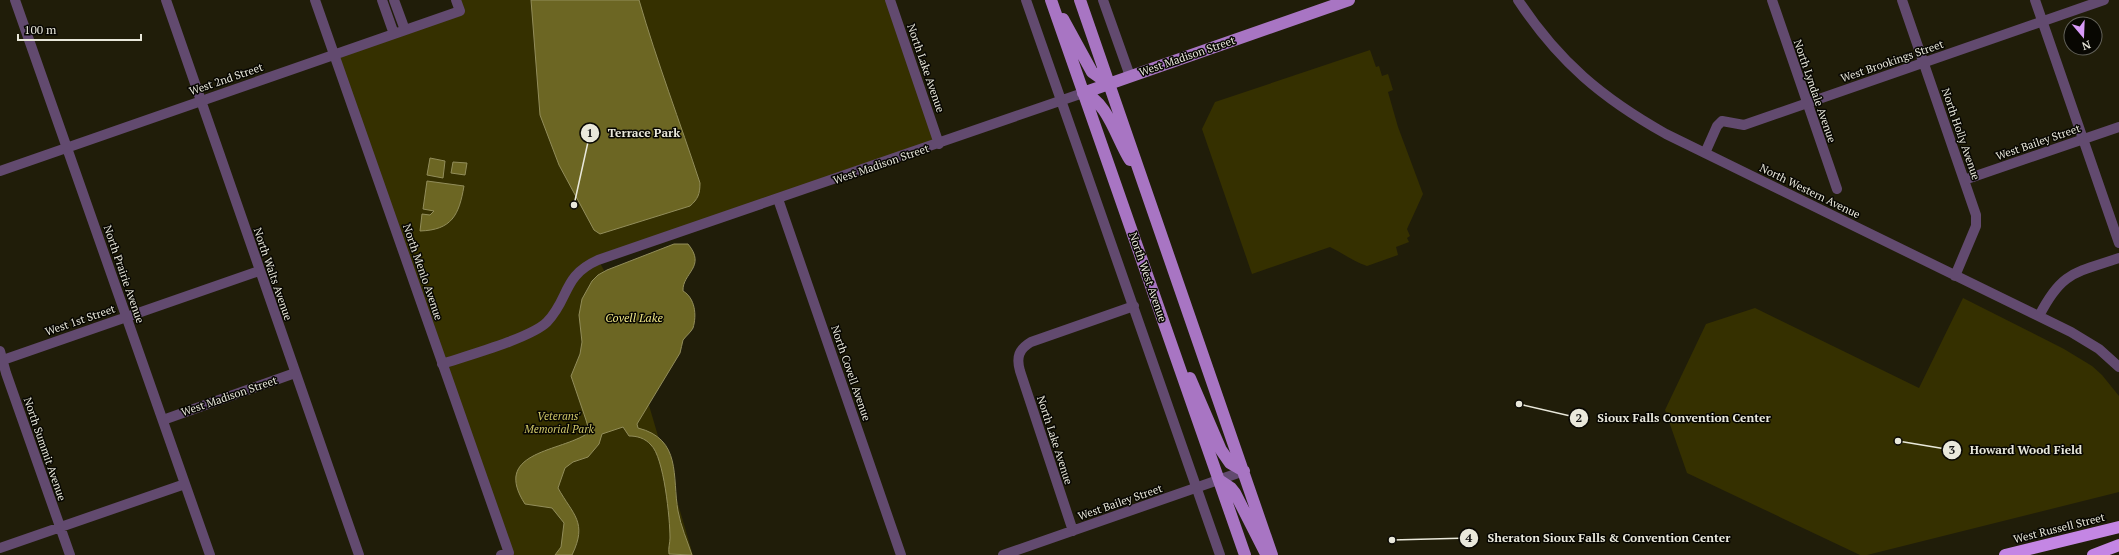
<svg xmlns="http://www.w3.org/2000/svg" width="2119" height="555" viewBox="0 0 2119 555" font-family="'PT Serif',serif">
  <style>
    .green { fill: #353000 }
    .water { fill: #6c6623; stroke: #928d5a }
    .lines { fill: none; stroke-linecap: round; stroke-linejoin: round }
    .minor { stroke: #624a6f; stroke-width: 10 }
    .major { stroke: #a875c3; stroke-width: 12 }
    .highway { stroke: #c486e4; stroke-width: 12 }
    .labels { text-anchor: middle; stroke-width: 3; stroke-linejoin: round; paint-order: stroke }
    .street-label { font-size: 11px; fill: #e9e8db; stroke: #080702 }
    .park-label { font-size: 11px; font-style: italic; fill: #cfc668; stroke: #080702 }
    .water-label { font-size: 12px; font-style: italic; fill: #ede485; stroke: #080702 }
    .leader { fill: none; stroke: #e9e8db; stroke-width: 1.5 }
    .callout-dot { fill: #e9e8db; stroke: #080702; stroke-width: 1.5 }
    .mark-label { font-size: 12px; text-anchor: middle; font-weight: bold; fill: #111 }
    .callout-label { font-size: 12px; text-anchor: middle; font-weight: bold; fill: #e9e8db; stroke: #080702; stroke-width: 3; stroke-linejoin: round; paint-order: stroke }
  </style>
  <rect width="100%" height="100%" fill="#201d09"/>
  <path class="green" d="M456,0H889L939,144L599,261L616,293L693,555H501L508,553L334,55L460,11Z
    M1370,50L1376,67L1379,66L1382,76L1388,74L1393,90L1388,92L1398,127L1423,194L1407,229L1410,236L1407,238L1409,242L1396,247L1398,255L1367,266C1353,261 1342,253 1330,247L1252,274L1202,129L1215,102Z
    M1963,298L2064,349L2092,366L2102,375L2119,396V492L1867,555H1860L1687,473L1665,410L1706,324L1755,308L1919,388Z"/>
  <path class="water" d="M531,0H639C657,62 680,122 700,183C700,194 698,199 690,206L600,234L594,230L559,165L540,115Z
    M430,158L445,161L443,178L427,175Z
    M453,162L467,163L465,175L451,173Z
    M427,181L464,186C459,215 452,230 420,231L422,214L430,215L434,211L423,209Z
    M674,244H688C707,267 682,273 683,291C695,298 697,315 693,328C691,332 686,336 683,340C682,344 681,349 680,353L637,424L638,428C682,439 672,477 678,511C681,527 687,540 692,555L669,554C668,548 670,543 670,538C670,519 664,457 651,445C645,438 637,436 629,436L623,427L602,434L599,444L588,457L573,462L565,468L558,488C573,515 588,522 572,555H555L561,547L564,523L552,508L525,504C492,453 556,452 585,435L588,427L586,420L571,376L580,354L582,342L579,315L582,299L592,281L598,275L607,270Z"/>
  <g class="lines">
    <path class="minor" d="M15,0L210,555
      M166,0L359,555
      M315,0L509,553L501,555
      M382,0L394,34
      M394,0L405,30
      M890,0L939,144
      M1026,0L1220,555
      M1103,0L1130,76
      M1518,0C1559,62 1602,98 1666,134L2071,332L2099,349L2119,367
      M1772,0L1837,189
      M1902,0L1976,215V226L1955,276
      M2035,0L2119,243
      M1705,153L1717,126L1722,121L1744,125L2104,0
      M0,171L460,11L456,0
      M1964,180L2119,127
      M778,199L901,555
      M2039,316C2062,271 2075,273 2119,258
      M0,351L6,373L70,555
      M0,361L259,271
      M442,364C466,356 531,338 547,322C570,298 562,276 598,260L1083,93
      M163,420L295,373
      M1073,531L1020,371C1016,357 1019,349 1031,342L1134,306
      M0,548L185,484
      M1003,555L1244,471"/>
    <path class="major" d="M1051,0L1245,555
      M1080,0L1272,555
      M1063,19L1092,72L1109,84
      M1083,93L1349,0
      M1083,93C1107,100 1117,140 1130,160
      M1190,378L1221,450L1230,463L1244,471
      M1219,480L1231,488L1235,493L1265,552"/>
    <path class="highway" d="M2005,555L2119,527
      M2093,555L2119,545"/>
  </g>
  <g class="labels">
    <g class="street-label">
      <text transform="translate(1187 56) rotate(-19)" y="4">West Madison Street</text>
      <text transform="translate(1892 61) rotate(-19)" y="4">West Brookings Street</text>
      <text transform="translate(926 68) rotate(71)" y="4">North Lake Avenue</text>
      <text transform="translate(226 79) rotate(-19)" y="4">West 2nd Street</text>
      <text transform="translate(1815 91) rotate(71)" y="4">North Lyndale Avenue</text>
      <text transform="translate(1961 134) rotate(71)" y="4">North Holly Avenue</text>
      <text transform="translate(2038 142) rotate(-19)" y="4">West Bailey Street</text>
      <text transform="translate(881 164) rotate(-19)" y="4">West Madison Street</text>
      <text transform="translate(1810 191) rotate(26)" y="4">North Western Avenue</text>
      <text transform="translate(423 272) rotate(71)" y="4">North Menlo Avenue</text>
      <text transform="translate(124 274) rotate(71)" y="4">North Prairie Avenue</text>
      <text transform="translate(273 274) rotate(71)" y="4">North Walts Avenue</text>
      <text transform="translate(1148 277) rotate(71)" y="4">North West Avenue</text>
      <text transform="translate(80 320) rotate(-19)" y="4">West 1st Street</text>
      <text transform="translate(851 373) rotate(71)" y="4">North Covell Avenue</text>
      <text transform="translate(229 396) rotate(-19)" y="4">West Madison Street</text>
      <text transform="translate(1055 440) rotate(72)" y="4">North Lake Avenue</text>
      <text transform="translate(45 449) rotate(71)" y="4">North Summit Avenue</text>
      <text transform="translate(1120 502) rotate(-19)" y="4">West Bailey Street</text>
      <text transform="translate(2059 528) rotate(-14)" y="4">West Russell Street</text>
    </g>
    <g class="park-label">
      <text x="559" y="420">Veterans'<tspan x="559" dy="13">Memorial Park</tspan></text>
    </g>
    <g class="water-label">
      <text x="634" y="322">Covell Lake</text>
    </g>
  </g>
  <path class="leader" d="M574 205L590 133M1519 404L1579 418M1898 441L1952 450M1392 540L1469 538"/>
  <g class="callout-dot">
    <circle cx="574" cy="205" r="4"/>
    <circle cx="1519" cy="404" r="4"/>
    <circle cx="1898" cy="441" r="4"/>
    <circle cx="1392" cy="540" r="4"/>
    <circle cx="590" cy="133" r="10"/>
    <circle cx="1579" cy="418" r="10"/>
    <circle cx="1952" cy="450" r="10"/>
    <circle cx="1469" cy="538" r="10"/>
  </g>
  <g class="mark-label">
    <text x="590" y="137">1</text>
    <text x="1579" y="422">2</text>
    <text x="1952" y="454">3</text>
    <text x="1469" y="542">4</text>
  </g>
  <g class="callout-label">
    <text x="644" y="137">Terrace Park</text>
    <text x="1684" y="422">Sioux Falls Convention Center</text>
    <text x="2026" y="454">Howard Wood Field</text>
    <text x="1609" y="542">Sheraton Sioux Falls &amp; Convention Center</text>
  </g>
  <g transform="translate(2083 36) rotate(161)"><circle r="19" fill="#080702" stroke="#626159"/>
  <path d="M0-3L7 15L0 10L-7 15Z" fill="#d89af8"/>
  <text y="-6" font-size="11" font-weight="bold" text-anchor="middle" fill="#e9e8db">N</text>
  </g>
  <path d="M18 34v6h123v-6" fill="none" stroke="#e9e8db" stroke-width="2"/>
  <text x="24" y="34" font-size="12" fill="#e9e8db" stroke="#080702" stroke-width="3" paint-order="stroke">100 m</text>
</svg>
